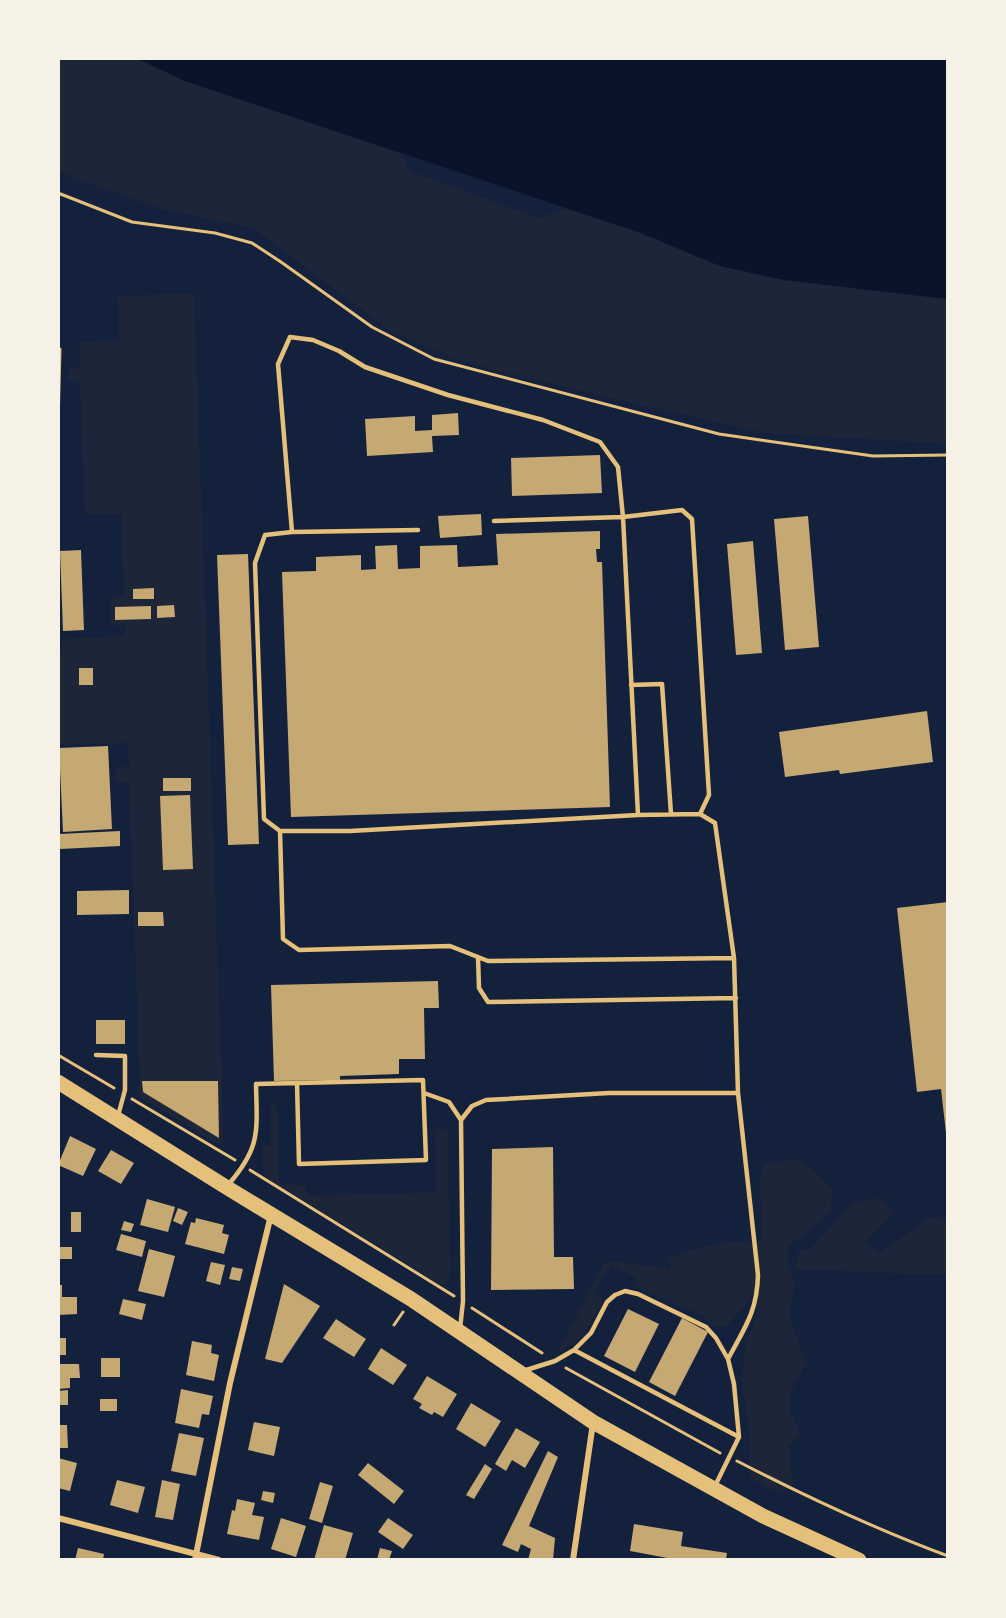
<svg xmlns="http://www.w3.org/2000/svg" width="1006" height="1618" viewBox="0 0 1006 1618" font-family="'Asap Condensed',sans-serif">
  <style>
    .green { fill: #1d2539 }
    .water { fill: #0b132b }
    .building { fill: #c6a872 }
    .lines { fill: none; stroke-linecap: round; stroke-linejoin: round }
    .path { stroke: #e5c07b; stroke-width: 3 }
    .service { stroke: #e5c07b; stroke-width: 4.5 }
    .minor { stroke: #e5c07b; stroke-width: 6 }
    .primary { stroke: #e5c07b; stroke-width: 15 }
  </style>
  <rect width="100%" height="100%" fill="#14213d"/>
  <path class="green" d="M58,59H138L185,81L402,154L410,171L539,218L565,208L638,232L720,266L784,280L947,299V444L765,433L606,397L463,362L390,331L253,228L161,209L59,172Z
    M194,293L222,1085L223,1139L219,1145L138,1096L137,1087L140,1086L129,782H116V767H129L128,743L59,745L58,652L62,651V639L125,636V625H111V596L124,595L121,514H85L80,381H69V368L80,367L79,342L119,340L118,296Z
    M271,1101L276,1105L278,1114L279,1183L305,1186L307,1196L436,1192L435,1135L436,1129L442,1128L448,1131L450,1274L447,1283L441,1285L267,1178L263,1169L262,1146L271,1145Z
    M793,1158L815,1171L832,1189L831,1212L807,1233L789,1245L788,1266L795,1282L789,1315L806,1364L793,1387L789,1407L800,1435L789,1446L793,1484L780,1493L750,1478L749,1432L742,1384L745,1344L759,1312L753,1295L750,1293L747,1303L727,1326C717,1327 709,1327 705,1317L637,1287L635,1277L611,1265L594,1293L604,1300L580,1339L556,1355L603,1265L611,1261L671,1269L668,1259C703,1246 722,1240 760,1242C766,1216 755,1192 763,1165Z
    M881,1198L893,1214L865,1243L880,1253L930,1217H944L947,1229V1274H908L796,1269L798,1252L813,1247L852,1202Z"/>
  <path class="water" d="M138,59H947V299L784,280L720,266L638,232L185,81Z"/>
  <path class="building" d="M458,413L459,435L432,436L433,452L367,456L365,419L415,416V431L432,430V415Z
    M600,455L602,493L512,496L511,458Z
    M481,514L482,535L440,538L438,516Z
    M808,516L819,647L785,650L774,519Z
    M600,531V549H596L597,562H602L610,807L291,817L282,572L316,571V557L361,555V570L376,569L375,546L397,545L398,569L420,568V546L457,545L458,567L498,565L496,534Z
    M753,541L762,653L736,655L727,544Z
    M81,550L84,630L63,631L60,551Z
    M248,554L259,844L228,845L217,555Z
    M154,588V599H133V589Z
    M174,605L175,617L157,618V606Z
    M151,606V619L115,620V607Z
    M79,668H93V685H79Z
    M927,711L933,762L840,774L839,770L785,777L779,732Z
    M108,746L112,829L63,832L59,748Z
    M163,778H191V791H163Z
    M190,795L193,869L163,870L160,796Z
    M120,831V846L60,849L59,834Z
    M129,890V914L77,915V891Z
    M948,902V1133H946L941,1089L917,1092L897,908Z
    M138,912H163L164,926H138Z
    M438,981L439,1008H424L425,1059H399V1074L340,1076V1080L274,1081L271,985Z
    M96,1020H125V1044H96Z
    M142,1081H218L219,1138L143,1092Z
    M70,1136L96,1149L83,1176L58,1165Z
    M553,1147L554,1257H573L574,1289L491,1290L492,1149Z
    M111,1150L134,1163L121,1184L98,1171Z
    M147,1199L175,1207L168,1232L140,1225Z
    M178,1208L188,1212L182,1225L173,1221Z
    M71,1212H81V1232H71Z
    M196,1218L224,1225L222,1233L229,1235L224,1254L185,1244L191,1222L195,1223Z
    M124,1221L134,1224L131,1232L121,1230Z
    M121,1234L146,1241L142,1257L116,1250Z
    M58,1247H72V1259H58Z
    M149,1249L175,1256L164,1297L138,1291Z
    M211,1262L225,1265L220,1285L206,1281Z
    M232,1267L243,1269L240,1281L229,1279Z
    M284,1284L320,1306L282,1363L265,1359Z
    M58,1285H62V1297H77V1314L58,1315Z
    M123,1299L146,1304L142,1320L119,1314Z
    M628,1309L659,1324L635,1372L604,1356Z
    M682,1318L708,1332L675,1396L649,1382Z
    M336,1319L366,1339L354,1357L323,1338Z
    M58,1338H66V1355H58Z
    M192,1341L212,1345L211,1353L219,1355L214,1381L186,1375Z
    M381,1348L407,1365L393,1385L368,1369Z
    M101,1358H120V1377H101Z
    M58,1364H79L80,1378H70V1388L58,1389Z
    M427,1376L457,1394L443,1417L434,1412L432,1415L419,1408L422,1404L413,1399Z
    M181,1389L213,1396L209,1415L202,1414L199,1428L175,1423Z
    M68,1390V1405H58V1391Z
    M100,1399H117V1411H100Z
    M471,1403L501,1421L485,1447L456,1429Z
    M254,1422L280,1427L274,1456L248,1450Z
    M58,1425H67L68,1448H58Z
    M516,1428L540,1442L525,1468L512,1460L506,1471L495,1464Z
    M179,1433L204,1438L196,1476L171,1471Z
    M548,1451L558,1457L529,1526L555,1538L553,1560H528L531,1549L521,1544L518,1552L502,1545Z
    M58,1458L77,1463L70,1491L58,1488Z
    M368,1463L404,1491L394,1504L358,1475Z
    M485,1464L492,1469L474,1499L466,1495Z
    M117,1480L145,1487L138,1513L110,1505Z
    M162,1480L180,1484L173,1520L155,1517Z
    M320,1482L333,1486L322,1523L309,1519Z
    M263,1491L275,1493L273,1503L261,1500Z
    M237,1499L255,1503L252,1515L264,1517L259,1540L227,1534L232,1510L235,1511Z
    M281,1518L306,1526L296,1557L271,1549Z
    M388,1518L413,1535L403,1549L378,1532Z
    M634,1524L683,1532L681,1546L727,1553L726,1560H678L630,1551Z
    M324,1525L353,1533L345,1560H314Z
    M78,1548L104,1554L103,1560H75Z
    M380,1548L392,1551L389,1560H377Z"/>
  <g class="lines">
    <path class="path" d="M58,193L132,222L215,233L252,243L281,262L372,327L434,359L719,434L873,456L948,455
      M58,424L60,349
      M58,1055L114,1088
      M132,1099L235,1160
      M250,1170L454,1296
      M472,1308L542,1353
      M394,1325L403,1312
      M566,1368L720,1453
      M737,1461C805,1496 875,1529 948,1556"/>
    <path class="service" d="M494,521L623,517L638,815
      M418,530L292,532L265,535L255,563L264,819L280,831H350L638,815L700,814L715,823L734,958L738,1093H609L486,1100L472,1106L461,1120
      M292,532L278,364L290,337L313,340L339,351L365,367L448,395L543,420L600,442L618,467L623,517L682,510L692,519L709,795L700,814
      M631,685L662,684L671,814
      M280,831L283,939L299,950L450,946L488,961L734,958
      M478,957L479,988L488,1002L736,998
      M96,1055L125,1056V1090L118,1116
      M424,1093L449,1102L461,1120L463,1301L460,1329
      M228,1185C261,1147 257,1132 256,1084C312,1083 367,1081 423,1080L426,1160L299,1164L297,1083
      M574,1350L739,1437
      M728,1359C745,1327 757,1312 758,1275L738,1093
      M523,1371L555,1361L574,1350L591,1333L607,1302L615,1295L625,1291L638,1294L706,1327L716,1338L728,1359L734,1384L739,1437L714,1488"/>
    <path class="minor" d="M58,1518L219,1560
      M195,1560L230,1383L271,1215
      M573,1560L593,1423"/>
    <path class="primary" d="M58,1082L226,1187L411,1299L593,1422L763,1516L859,1560"/>
  </g>
  <rect width="1006" height="1618" fill="none" stroke="#f6f1e7" stroke-width="120"/>
</svg>
